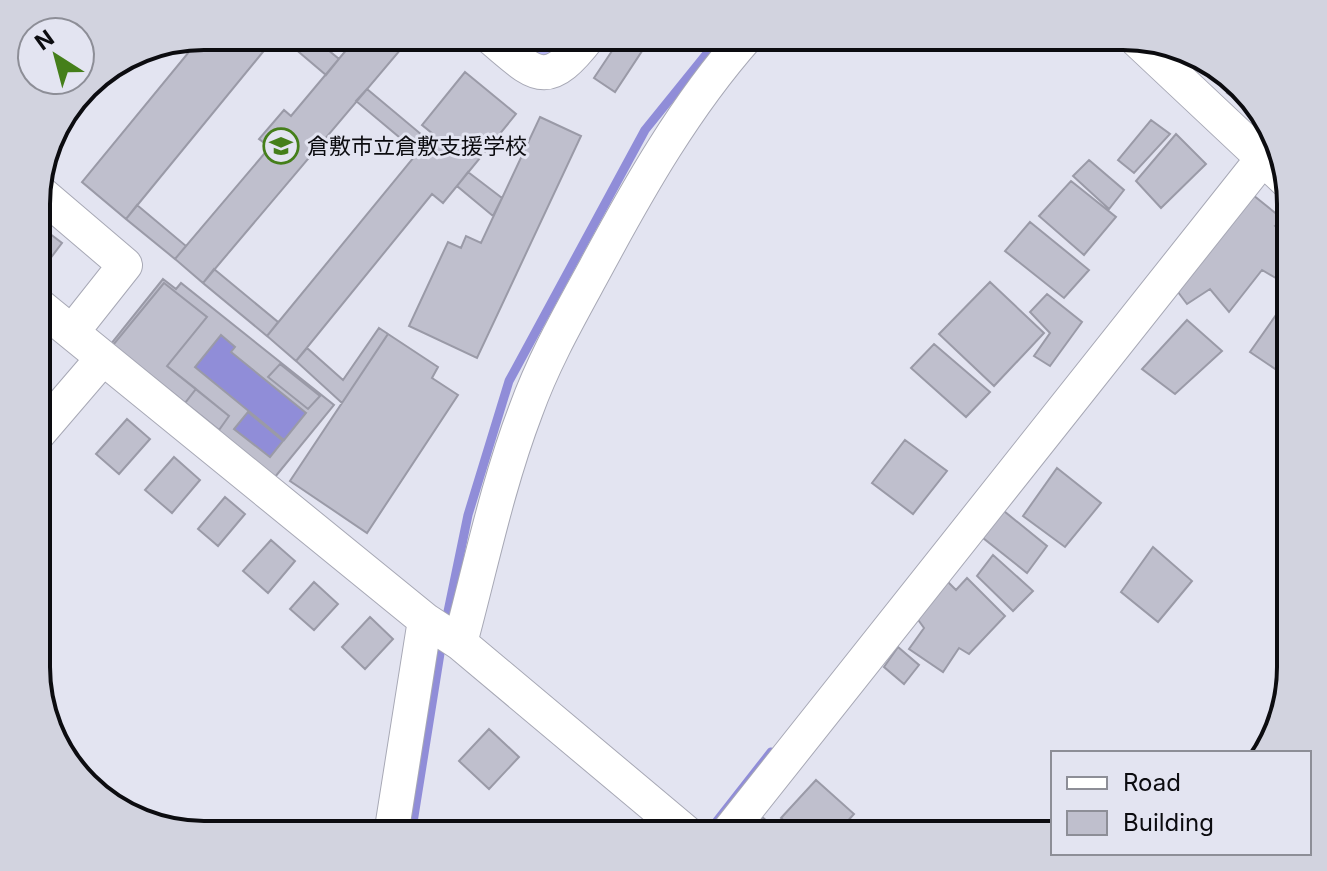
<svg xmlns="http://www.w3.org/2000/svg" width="1327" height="871" viewBox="0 0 1327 871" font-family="Inter,'Noto Sans JP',sans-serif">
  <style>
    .green { fill: #bbbaf6 }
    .water { fill: #908dd8 }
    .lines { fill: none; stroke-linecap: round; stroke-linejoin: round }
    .stream { stroke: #908dd8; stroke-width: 9 }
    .building { fill: #bfbfcd; stroke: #9a9aa7; stroke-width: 2; fill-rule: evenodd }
    .minor-casing { stroke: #a7a8b5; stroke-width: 36 }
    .minor { stroke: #fff; stroke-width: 34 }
    .labels { text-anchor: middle; stroke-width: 6; stroke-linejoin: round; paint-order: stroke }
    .poi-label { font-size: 22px; fill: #0c0c10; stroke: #e3e4f1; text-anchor: start }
    .rim { fill: none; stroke: #0c0c10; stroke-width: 4 }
  </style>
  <rect width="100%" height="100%" fill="#e3e4f1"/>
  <path class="green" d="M514,36H574L561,53L539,57Z"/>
  <path class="water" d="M221,335L235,347L231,352L306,413L284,440L195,367Z
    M248,412L283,441L270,457L234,429Z"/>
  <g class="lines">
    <path class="stream" d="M1258,119L1264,115
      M445,626L468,515L509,381L645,130L721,36
      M411,835L442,641
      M706,835L771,752"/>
  </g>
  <path class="building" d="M202,36H276L126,219L82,182Z
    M280,36H311L339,59L326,75Z
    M358,36H412L203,283L175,259L270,147L259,139L284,110L291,116Z
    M622,36L644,48L615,92L594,78Z
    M1191,57L1217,65L1220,68L1212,77Z
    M465,72L516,114L443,203L432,194L296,361L267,336L433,134L422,125Z
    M1236,85L1246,96L1240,103L1227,93Z
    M367,89L428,140L417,152L356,101Z
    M540,117L581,136L477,358L409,326L448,242L461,248L466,236L481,243Z
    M1151,120L1170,134L1134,173L1118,160Z
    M1176,134L1206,164L1161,208L1136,181Z
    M1089,160L1124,190L1109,209L1073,176Z
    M468,172L502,198L493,216L457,186Z
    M1071,181L1116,217L1084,255L1039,216Z
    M1248,191L1284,220L1275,226L1291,242V270L1281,281L1262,270L1229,312L1210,289L1187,304L1175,288Z
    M137,205L186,246L175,259L126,219Z
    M1030,222L1089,270L1064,298L1005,251Z
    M37,224L62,243L37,276Z
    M214,269L278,322L267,336L203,283Z
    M163,279L176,289L181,283L334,405L275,477L110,345ZM164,283L207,317L167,366L229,416L219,430L113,345ZM221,335L235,347L231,352L306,413L284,440L195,367ZM280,364L320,396L308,409L268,377ZM248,412L283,441L270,457L234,429Z
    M990,282L1044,333L994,386L939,334Z
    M164,283L207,317L167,366L196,389L185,403L113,345Z
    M1047,294L1082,322L1050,366L1034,356L1050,333L1030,312Z
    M1288,298L1291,299V370L1287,377L1250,352Z
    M1187,320L1222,351L1175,394L1142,369Z
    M379,328L388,334L342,403L296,361L307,348L343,380Z
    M388,334L438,367L432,378L458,395L367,533L290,481Z
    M934,344L990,392L966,417L911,368Z
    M280,364L320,396L308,409L268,377Z
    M196,389L229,416L219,430L185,403Z
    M127,419L150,439L119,474L96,454Z
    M905,440L947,471L913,514L872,483Z
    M174,457L200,480L172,513L145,490Z
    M1057,468L1101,503L1065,547L1023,516Z
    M225,497L245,514L218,546L198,529Z
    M999,507L1047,546L1027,573L978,534Z
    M271,540L295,561L268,593L243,571Z
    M1153,547L1192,581L1158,622L1121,592Z
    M993,555L1033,591L1013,611L977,576Z
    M941,575L956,590L967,578L1005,616L969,654L959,648L943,672L909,649L924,628L911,610Z
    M314,582L338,604L314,630L290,609Z
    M370,617L393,639L365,669L342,647Z
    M898,647L919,665L904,684L884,667Z
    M489,729L519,757L489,789L459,761Z
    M816,780L854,814L835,835H800L781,818Z
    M756,812L773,826L766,835H737Z"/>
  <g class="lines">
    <defs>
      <path id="minor" d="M489,36C536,75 545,93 589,36
        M1137,40L1287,181
        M37,190L125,265L72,332
        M37,304L425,620L460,643L689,835
        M37,435L103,358
        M460,643C481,565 497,486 526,410C544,360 570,315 595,269C639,187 685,106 747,36
        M391,835L425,620
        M726,835L1275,143"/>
    </defs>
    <use href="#minor" class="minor-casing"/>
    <use href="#minor" class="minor"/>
  </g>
  <defs>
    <symbol id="school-ring" viewBox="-11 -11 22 22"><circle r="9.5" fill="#e3e4f1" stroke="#457f1a" stroke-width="1.5"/><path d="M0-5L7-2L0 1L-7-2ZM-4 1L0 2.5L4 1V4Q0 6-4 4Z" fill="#457f1a"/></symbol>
  </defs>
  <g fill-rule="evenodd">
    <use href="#school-ring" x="261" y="126" width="40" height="40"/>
  </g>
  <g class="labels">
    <g class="poi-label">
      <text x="307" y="154">倉敷市立倉敷支援学校</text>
    </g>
  </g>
  <path d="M0 0H1327V871H0ZM204 50H1123A154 154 0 0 1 1277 204V667A154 154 0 0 1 1123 821H204A154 154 0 0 1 50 667V204A154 154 0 0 1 204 50Z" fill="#d2d3df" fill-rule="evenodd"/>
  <path class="rim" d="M204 50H1123A154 154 0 0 1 1277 204V667A154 154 0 0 1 1123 821H204A154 154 0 0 1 50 667V204A154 154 0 0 1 204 50Z"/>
  <rect x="1051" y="751" width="260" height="104" fill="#e3e4f1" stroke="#8d8e97" stroke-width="2"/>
  <rect x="1067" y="777" width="40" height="12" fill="#ffffff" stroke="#8d8e97" stroke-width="2"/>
  <text x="1123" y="791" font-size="24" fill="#0c0c10">Road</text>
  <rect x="1067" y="811" width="40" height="24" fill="#bfbfcd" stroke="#8d8e97" stroke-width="2"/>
  <text x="1123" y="831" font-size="24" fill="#0c0c10">Building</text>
  <g transform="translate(56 56) rotate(324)"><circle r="38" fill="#e3e4f1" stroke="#8d8e97" stroke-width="2"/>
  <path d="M0-6L14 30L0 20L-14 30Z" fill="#457f1a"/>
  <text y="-12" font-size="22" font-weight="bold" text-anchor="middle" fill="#0c0c10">N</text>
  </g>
</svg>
